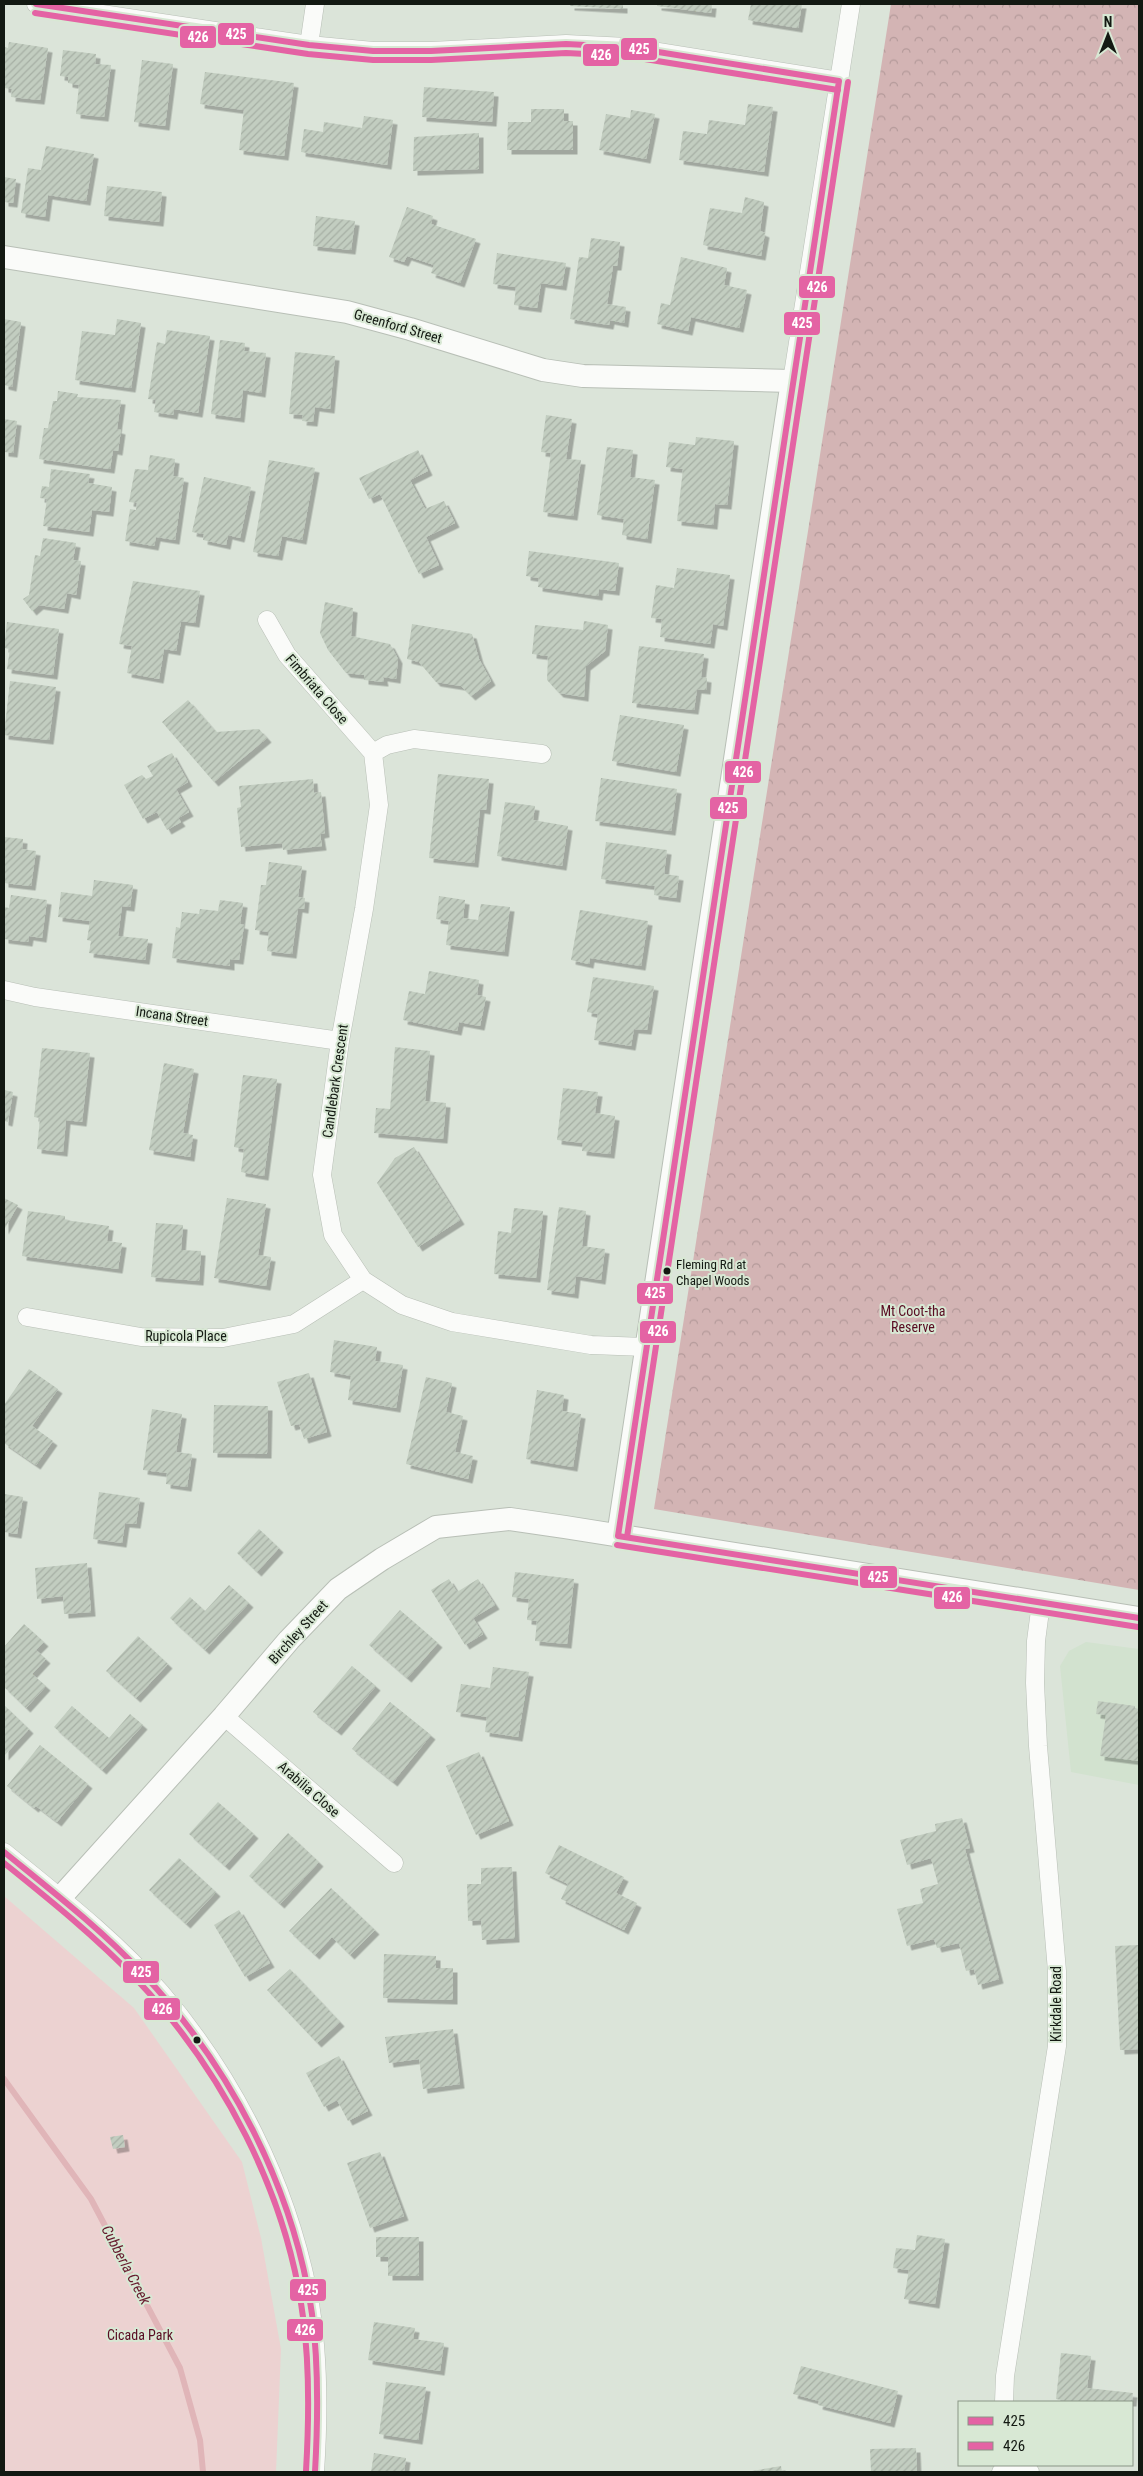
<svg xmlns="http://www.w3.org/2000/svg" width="1143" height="2476" viewBox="0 0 1143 2476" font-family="'Roboto Condensed',sans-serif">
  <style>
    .built { fill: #d2e2cf }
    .green { fill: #ecd2d1 }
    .forest { fill: url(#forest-crowns) }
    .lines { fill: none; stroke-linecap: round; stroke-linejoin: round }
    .stream { stroke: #e0b5b8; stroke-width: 6 }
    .building { fill: url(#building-hatch); filter: url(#shadow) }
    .minor-casing { stroke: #b8bfb6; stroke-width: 19 }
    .tertiary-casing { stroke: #b8bfb6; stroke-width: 24 }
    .minor { stroke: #fafbf9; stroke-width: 18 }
    .tertiary { stroke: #fafbf9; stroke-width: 22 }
    .bus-1-casing { stroke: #d8e8d4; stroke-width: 10 }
    .bus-2-casing { stroke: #d8e8d4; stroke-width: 10 }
    .bus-1 { stroke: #e463a4; stroke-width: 6 }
    .bus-2 { stroke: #e463a4; stroke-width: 6 }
    .bus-dot { fill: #131912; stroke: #d8e8d4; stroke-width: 2 }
    .labels { text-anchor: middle; stroke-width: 4; stroke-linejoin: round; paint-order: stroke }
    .bus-label { font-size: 13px; fill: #131912; stroke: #d8e8d4; text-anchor: start }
    .street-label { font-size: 14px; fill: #131912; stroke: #d8e8d4 }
    .park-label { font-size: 14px; fill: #590c22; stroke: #d8e8d4 }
    .water-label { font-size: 15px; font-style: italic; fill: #661a2d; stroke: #d8e8d4 }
    .line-badge { stroke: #d8e8d4; stroke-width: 2 }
    .badge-label { font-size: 14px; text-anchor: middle; font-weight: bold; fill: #fff }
  </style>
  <defs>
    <pattern id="forest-crowns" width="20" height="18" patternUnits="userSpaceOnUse" patternTransform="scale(1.25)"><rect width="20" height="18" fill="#d3b4b4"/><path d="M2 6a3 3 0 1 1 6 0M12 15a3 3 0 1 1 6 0" fill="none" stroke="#b49a9a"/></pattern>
    <pattern id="building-hatch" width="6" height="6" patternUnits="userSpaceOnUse" patternTransform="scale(1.25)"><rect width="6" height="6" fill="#c2cdc0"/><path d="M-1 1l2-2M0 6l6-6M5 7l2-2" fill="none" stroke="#a6afa4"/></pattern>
    <filter id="shadow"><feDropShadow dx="4.5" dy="4.5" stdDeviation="0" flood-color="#0004"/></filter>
  </defs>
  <rect width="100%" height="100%" fill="#dbe4d9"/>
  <path class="built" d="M1086,1642L1139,1649V1785L1071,1772L1060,1666L1069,1651Z"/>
  <path class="green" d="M4,1896L134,2008L242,2162L261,2238L281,2349L276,2472H4Z"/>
  <path class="forest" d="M891,4H1139V1590L654,1509Z"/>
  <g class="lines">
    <path class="stream" d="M4,2079L91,2199L180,2368L200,2440L203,2472"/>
  </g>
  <path class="building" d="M570,4H623V9L570,6Z
    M657,4H712L711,13L657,6Z
    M751,4H802L798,28L748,20Z
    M9,42L48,48L40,100L11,97L12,89L4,88V47L8,48Z
    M63,50L96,54L95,64L111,65L104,117L76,114L79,85L68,83V77L60,76Z
    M142,60L173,64L165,126L134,122Z
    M205,72L294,83L284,156L239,150L244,110L200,104Z
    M424,87L494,92L492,122L422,117Z
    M748,104L773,107L764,172L679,160L683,131L707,134L709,120L745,125Z
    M531,109H564V121H573V150H507L508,122H531Z
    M631,110L655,114L646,159L599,150L606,114L630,118Z
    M364,116L393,120L387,165L301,152L304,129L323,132L324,122L362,128Z
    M479,133V169L413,171L414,137Z
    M46,146L94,154L86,201L48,195L45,217L21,213L28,168L41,170Z
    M4,177L16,179L13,203L4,202Z
    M107,186L162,192L159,222L104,216Z
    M745,197L764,202L760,231L765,233L761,256L703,245L710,208L742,213Z
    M407,207L433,216L431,224L476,239L460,283L431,273L434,265L407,256L404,262L389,257Z
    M316,216L355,221L351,250L313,246Z
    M591,238L620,242L617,266H613L607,304L626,307L624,323L610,320L609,325L570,319L579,257L588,258Z
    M497,253L566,263L562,286L541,283L537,308L514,305L516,287L493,284Z
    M681,257L727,268L724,285L747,290L739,328L691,317L688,331L657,324L661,303L670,305Z
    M4,319L21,322L12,387L4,385Z
    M117,319L141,323L131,388L75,380L82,331L115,335Z
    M167,330L210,336L198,413L174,409L173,415L154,412L156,400L148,399L157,342L165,344Z
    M220,340L245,343L244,351L266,353L261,393L243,390L240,418L211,414Z
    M295,352L335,356L330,409L315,407L313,422L302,421L303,415L289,414Z
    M58,391L78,394L77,397L121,400L117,429L121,430L118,451L113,450L110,469L39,459L44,428H48L53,401H57Z
    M546,415L572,419L566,459L581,460L573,516L543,512L551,453L541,452Z
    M4,419L17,421L13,453L4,452Z
    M696,437L734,441L727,505L715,504L713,525L677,521L683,469L666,467L669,442L695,445Z
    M607,447L633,450L630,477L655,480L647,539L622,535L624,519L597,515Z
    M418,450L428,471L410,480L425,509L444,501L455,523L426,537L439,565L419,574L380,494L369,499L359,478Z
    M150,455L175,459L173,476L184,478L175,540L156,537L154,546L125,541L130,509L136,510L137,503L129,502L135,469L148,470Z
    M269,460L315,468L302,540L282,536L278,556L253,552Z
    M51,469L90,474L88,483L112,487L109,512L92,510L89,532L43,526L47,499L40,498L42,486L49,487Z
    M204,477L251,487L240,538L228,535L226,545L203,540L204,534L192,532Z
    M43,538L76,543L73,560L81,561L76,595L67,593L64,609L39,605L32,611L23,599L29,595L35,555L40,556Z
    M529,551L619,563L615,591L599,589L598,596L538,587L539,578L526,576Z
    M677,568L730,575L723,626L713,624L710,644L660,637L662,619L651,618L656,585L674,588Z
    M133,581L200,591L195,623L181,621L176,651L164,649L159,679L127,673L132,646L119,644Z
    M325,602L353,608L351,636L390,644L398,659L396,679L383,677L384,682L364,680V675L346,673L328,650L320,633Z
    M584,621L608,625L605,651L586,666L584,697L559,693L547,680L548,656L532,654L535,625L583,630Z
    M7,622L59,629L53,675L7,669L10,649L4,648Z
    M412,624L472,634L479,659L491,681L471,696L461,686L436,682L419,662L407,659Z
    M639,646L704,654L701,677L707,678L706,690L697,689L694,710L632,703Z
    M10,681L56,687L49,740L4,735Z
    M188,700L216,732L259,729L267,738L214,782L162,722Z
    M620,715L684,725L676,772L612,761Z
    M172,753L188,782L176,789L189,812L178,818L181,822L167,830L157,812L143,819L124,785L142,775L146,779L153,776L147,766Z
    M438,774L489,779L486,810L480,809L474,863L429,858Z
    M601,778L677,789L671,831L595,821Z
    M313,779L314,793L321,792L325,833L320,834L322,846L283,850L282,843L241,847L237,808L241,807L239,786Z
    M505,802L535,806L533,820L568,826L562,866L497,856Z
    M4,837L23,839L22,849L36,851L31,886L4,883Z
    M606,842L667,850L664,874L679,876L676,898L654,895L655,886L601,879Z
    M269,862L302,866L298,897L305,898L304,909L298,908L292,954L267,951L269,932L255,930L261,885H266Z
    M94,880L133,885L130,907L122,906L118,936L148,939L145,960L89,953L91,941L87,940L90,921L58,917L61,892L92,896Z
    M11,895L47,900L42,938L29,936L28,942L4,939V907L9,908Z
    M439,896L465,900L463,918L478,920L481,904L510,907L504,952L446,945L449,921L436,919Z
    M220,900L243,903L240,924L244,925L239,960L230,959V966L172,958L176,927L180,928L182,912L199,914L200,909L218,911Z
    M580,910L648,921L641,966L590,958L589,964L571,960Z
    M429,971L479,980L477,995L486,997L480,1026L459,1022L457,1031L403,1020L409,991L425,994Z
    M593,977L654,986L647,1030L634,1029L631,1046L594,1040L598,1014L587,1012Z
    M395,1047L430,1051L425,1101L446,1103L443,1139L374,1133L376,1108L390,1109Z
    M42,1048L90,1053L82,1122L66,1120L63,1152L37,1149L40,1118L34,1117Z
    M164,1063L194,1069L183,1133L193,1135L190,1157L149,1150Z
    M243,1075L277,1079L264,1176L241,1172L244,1149L234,1147Z
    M563,1088L598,1092L595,1113L615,1116L610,1154L582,1151L583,1143L557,1140Z
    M4,1090L13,1092L8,1122L4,1121Z
    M414,1147L460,1220L418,1247L377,1183L395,1158Z
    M4,1198L18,1205L4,1230Z
    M227,1198L266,1204L258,1255L271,1257L266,1286L214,1278Z
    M559,1207L586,1211L582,1246L605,1249L601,1280L576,1276L574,1294L547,1290Z
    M514,1208L543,1211L536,1278L494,1274L498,1231L511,1233Z
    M28,1211L65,1216V1220L109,1226L107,1241L122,1243L118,1269L22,1256Z
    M156,1223L183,1225L181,1250L201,1251L199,1281L151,1277Z
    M334,1340L377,1347L375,1361L403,1365L396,1408L348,1400L351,1376L330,1372Z
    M29,1369L58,1389L32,1426L53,1441L36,1465L4,1443V1405Z
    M309,1373L327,1432L304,1439L299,1424L291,1426L277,1382Z
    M426,1377L452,1383L446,1412L463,1416L455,1452L473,1456L468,1479L406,1464Z
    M537,1390L564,1395L562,1411L581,1414L573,1467L526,1459Z
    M214,1405L268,1406L267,1454L213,1453Z
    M152,1409L182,1414L176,1452L192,1454L187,1487L166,1484L167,1473L143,1470Z
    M99,1492L140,1498L136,1524L125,1523L122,1543L93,1539Z
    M4,1494L23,1497L17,1534L4,1532Z
    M259,1529L279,1548L257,1572L237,1553Z
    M87,1563L91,1612L64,1614L63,1596L37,1599L35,1568Z
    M515,1572L574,1579L567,1644L535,1641L537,1621L527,1620L529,1599L512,1597Z
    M449,1579L457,1592L478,1579L495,1605L473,1618L483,1634L465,1645L431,1590Z
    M229,1585L249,1603L205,1650L170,1618L190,1597L205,1611Z
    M400,1610L438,1643L407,1678L369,1645Z
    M24,1624L44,1642L36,1650L46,1659L32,1674L46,1686L26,1708L4,1687V1647Z
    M138,1636L168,1664L136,1698L106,1671Z
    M352,1666L376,1686L337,1731L313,1712Z
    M493,1667L529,1672L518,1737L485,1732L487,1717L456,1712L461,1684L490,1688Z
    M1098,1701L1135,1706V1708L1139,1709V1761L1100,1756L1106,1715L1096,1714Z
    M390,1702L431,1735L393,1782L352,1749Z
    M4,1705L29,1729L4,1756Z
    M72,1706L109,1738L130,1714L143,1725L102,1770L54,1727Z
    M40,1745L88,1784L57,1822L36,1806L34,1808L7,1786Z
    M479,1752L509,1821L476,1835L446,1766Z
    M218,1802L254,1834L225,1866L189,1834Z
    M962,1818L970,1848L965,1849L999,1979L978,1985L974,1969L966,1971L959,1943L937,1948L934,1939L907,1946L897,1909L923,1903L920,1889L938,1884L931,1858L907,1865L900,1840L936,1831L935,1824Z
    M288,1833L319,1862L280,1904L249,1876Z
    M559,1845L624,1877L616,1893L637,1903L624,1930L561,1899L568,1884L545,1873Z
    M179,1858L216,1892L186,1924L149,1890Z
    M512,1867L515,1938L482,1940L481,1920L468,1921L467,1884H481V1868Z
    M331,1888L375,1930L350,1955L332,1937L315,1955L289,1931Z
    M239,1910L270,1963L245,1977L214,1925Z
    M1139,1945V2049L1120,2050L1115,1946Z
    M384,1954L436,1956V1968H453V2000L383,1998Z
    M290,1969L340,2022L317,2043L267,1990Z
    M453,2029L460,2084L423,2089L419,2059L389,2063L385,2037Z
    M339,2056L368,2111L348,2121L337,2100L324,2107L306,2073Z
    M123,2135L125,2147L113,2149L110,2137Z
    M380,2152L404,2216L370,2228L347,2163Z
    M917,2235L945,2239L935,2304L904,2299L909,2270L893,2268L896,2248L915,2250Z
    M376,2237H419V2276H388V2257H376Z
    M374,2322L415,2328L413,2339L444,2343L440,2371L368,2360Z
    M1061,2353L1091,2356L1087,2388L1133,2393L1132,2402H1072L1056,2399Z
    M801,2366L898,2391L890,2423L818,2405L819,2401L793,2394Z
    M386,2382L426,2387L418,2440L379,2434Z
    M916,2448L917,2472H871L870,2449Z
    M374,2453L406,2458L404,2472H371Z
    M781,2466L782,2472H752V2471Z"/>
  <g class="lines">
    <defs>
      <path id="minor" d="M36,4L309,45L373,51H431L566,44L627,47L839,81
        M309,45L315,4
        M792,381L851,4
        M267,620L287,655L373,753
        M542,754L414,739L387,745L373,753L379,805L364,909L340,1041L322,1175L333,1235L363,1280L402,1305L452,1322L591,1345L645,1347
        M4,990L35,997L340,1041
        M27,1317L141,1337L223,1338L294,1324L363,1280
        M224,1716L394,1863
        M4,1852C58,1896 115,1940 161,1993C233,2077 286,2182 308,2292C319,2351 319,2413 315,2472
        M1004,2402L1005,2376L1057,2046V1971L1038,1746L1035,1683L1036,1641L1041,1603
        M1024,2465L1030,2472
        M1001,2472L1011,2465"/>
      <path id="tertiary" d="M4,257L347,312L410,329L543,370L583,376L792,381L618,1536
        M60,1898L224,1716L289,1640L338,1589L382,1559L436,1527L510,1519L565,1527L1139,1618"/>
    </defs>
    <use href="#minor" class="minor-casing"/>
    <use href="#tertiary" class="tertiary-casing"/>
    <use href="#minor" class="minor"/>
    <use href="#tertiary" class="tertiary"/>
    <defs>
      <path id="bus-1" d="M36,4L309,45L373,51H431L566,44L627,47L839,81
        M618,1536L839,81
        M618,1536L1139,1618
        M4,1852C52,1891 101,1929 143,1974C230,2065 294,2189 312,2314C319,2366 318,2419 315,2472"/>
      <path id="bus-2" d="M35,13L308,54L373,60H431L566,53L626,56L838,90
        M627,1537L848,82
        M617,1545L1138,1627
        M4,1863C50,1900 96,1937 137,1980C222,2070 287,2193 303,2317C310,2368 309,2420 306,2471"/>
    </defs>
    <use href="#bus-1" class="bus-1-casing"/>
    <use href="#bus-2" class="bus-2-casing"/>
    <use href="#bus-1" class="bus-1"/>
    <use href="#bus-2" class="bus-2"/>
  </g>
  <g class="bus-dot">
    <circle cx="667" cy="1271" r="4.5"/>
    <circle cx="197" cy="2040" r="4.5"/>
  </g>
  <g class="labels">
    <g class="bus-label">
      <text x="676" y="1269">Fleming Rd at<tspan x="676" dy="16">Chapel Woods</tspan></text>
    </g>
    <g class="street-label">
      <text transform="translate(398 326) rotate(16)" y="5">Greenford Street</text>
      <text transform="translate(317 689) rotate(49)" y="5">Fimbriata Close</text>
      <text transform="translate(172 1016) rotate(8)" y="5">Incana Street</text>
      <text transform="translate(335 1081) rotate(-82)" y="5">Candlebark Crescent</text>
      <text x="186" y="1341">Rupicola Place</text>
      <text transform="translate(298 1632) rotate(-48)" y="5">Birchley Street</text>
      <text transform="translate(309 1789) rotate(41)" y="5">Arabilia Close</text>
      <text transform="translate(1056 2004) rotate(-90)" y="5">Kirkdale Road</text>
    </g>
    <g class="park-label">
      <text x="913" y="1316">Mt Coot-tha<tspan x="913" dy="16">Reserve</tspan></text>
      <text x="140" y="2340">Cicada Park</text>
    </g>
    <g class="water-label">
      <text transform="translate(126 2265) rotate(62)" y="5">Cubberla Creek</text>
    </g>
  </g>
  <g class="line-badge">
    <rect x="217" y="22" width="38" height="24" rx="5" fill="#e463a4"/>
    <rect x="179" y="25" width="38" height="24" rx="5" fill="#e463a4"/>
    <rect x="620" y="37" width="38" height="24" rx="5" fill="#e463a4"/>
    <rect x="582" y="43" width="38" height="24" rx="5" fill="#e463a4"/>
    <rect x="798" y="275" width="38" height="24" rx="5" fill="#e463a4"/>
    <rect x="783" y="311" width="38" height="25" rx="5" fill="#e463a4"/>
    <rect x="724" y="760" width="38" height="24" rx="5" fill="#e463a4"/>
    <rect x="709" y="796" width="39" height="24" rx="5" fill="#e463a4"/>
    <rect x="636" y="1282" width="38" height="23" rx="5" fill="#e463a4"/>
    <rect x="639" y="1320" width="38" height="24" rx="5" fill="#e463a4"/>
    <rect x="859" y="1565" width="39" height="24" rx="5" fill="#e463a4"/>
    <rect x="933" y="1586" width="38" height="24" rx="5" fill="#e463a4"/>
    <rect x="122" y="1960" width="38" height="24" rx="5" fill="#e463a4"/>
    <rect x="143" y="1997" width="38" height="24" rx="5" fill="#e463a4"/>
    <rect x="289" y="2278" width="38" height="24" rx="5" fill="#e463a4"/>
    <rect x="286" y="2318" width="38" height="24" rx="5" fill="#e463a4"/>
  </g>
  <g class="badge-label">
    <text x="236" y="39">425</text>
    <text x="198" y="42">426</text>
    <text x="639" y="54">425</text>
    <text x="601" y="60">426</text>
    <text x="817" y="292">426</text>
    <text x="802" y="328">425</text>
    <text x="743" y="777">426</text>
    <text x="728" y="813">425</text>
    <text x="655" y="1298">425</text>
    <text x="658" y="1336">426</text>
    <text x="878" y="1582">425</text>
    <text x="952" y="1602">426</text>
    <text x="141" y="1977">425</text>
    <text x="162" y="2014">426</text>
    <text x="308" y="2295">425</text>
    <text x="305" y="2335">426</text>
  </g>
  <rect width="1143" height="2476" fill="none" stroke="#131912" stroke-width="10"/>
  <rect x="958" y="2401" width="175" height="65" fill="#d8e8d4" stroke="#899586"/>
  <rect x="968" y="2417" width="25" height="8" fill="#e463a4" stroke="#899586"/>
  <text x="1003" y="2426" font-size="15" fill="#131912">425</text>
  <rect x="968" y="2442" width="25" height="8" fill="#e463a4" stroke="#899586"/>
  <text x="1003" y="2451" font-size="15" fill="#131912">426</text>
  <g transform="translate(1108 35)" stroke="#d8e8d4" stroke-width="4" paint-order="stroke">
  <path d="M0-4L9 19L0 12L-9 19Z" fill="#131912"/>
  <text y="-8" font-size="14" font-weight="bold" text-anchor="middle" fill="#131912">N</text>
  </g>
</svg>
